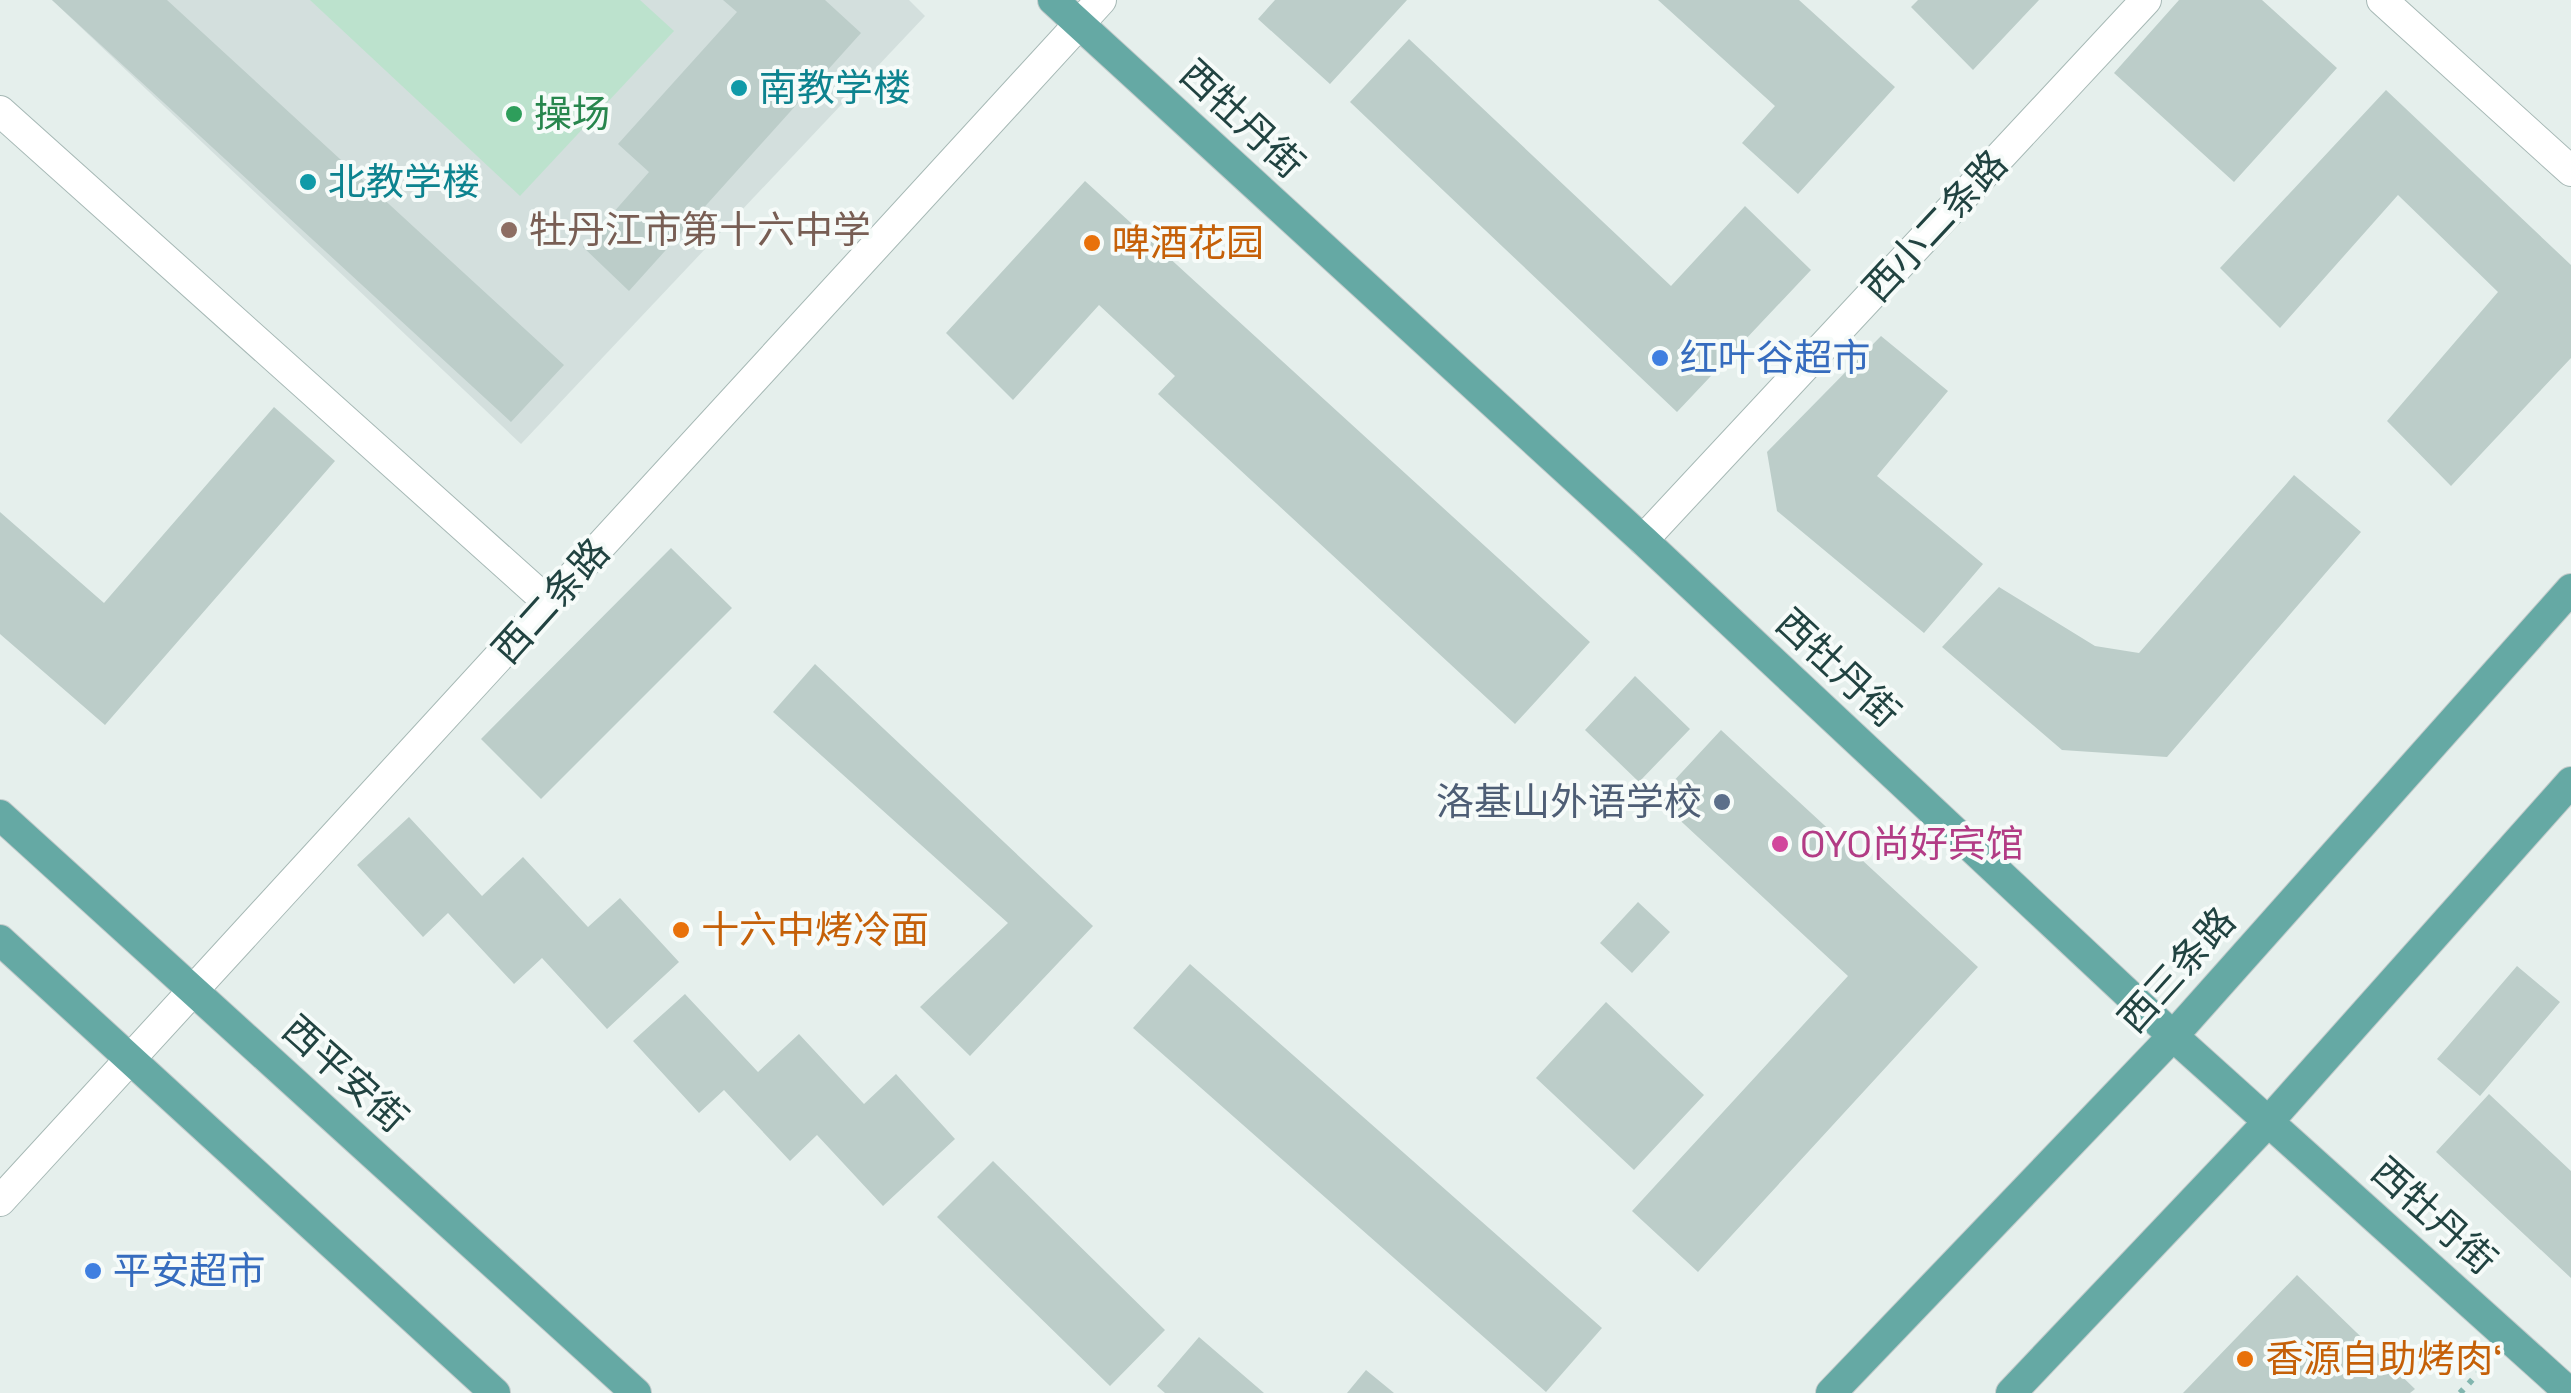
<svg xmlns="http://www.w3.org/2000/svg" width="2571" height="1393" viewBox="0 0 2571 1393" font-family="'Space Grotesk','Noto Sans SC',sans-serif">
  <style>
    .built { fill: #d3dfdd }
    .green { fill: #bce2cd }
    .building { fill: #bccdc9 }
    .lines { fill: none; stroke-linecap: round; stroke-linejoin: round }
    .minor-casing { stroke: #a6b8b5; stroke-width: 32 }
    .major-casing { stroke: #c1caca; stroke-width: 32 }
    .path { stroke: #82b6af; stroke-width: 6; stroke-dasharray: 5 8; stroke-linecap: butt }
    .minor { stroke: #fff; stroke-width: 30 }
    .major { stroke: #65a9a4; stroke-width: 30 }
    .culture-dot { fill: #0f9aa8; stroke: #f6fbf9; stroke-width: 4 }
    .leisure-dot { fill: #2e9e5b; stroke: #f6fbf9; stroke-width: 4 }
    .education-dot { fill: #8d6e63; stroke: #f6fbf9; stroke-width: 4 }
    .food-dot { fill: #e8710a; stroke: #f6fbf9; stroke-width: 4 }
    .shop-dot { fill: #3f7fe0; stroke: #f6fbf9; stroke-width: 4 }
    .service-dot { fill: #5c6f8a; stroke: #f6fbf9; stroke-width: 4 }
    .hotel-dot { fill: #d1479c; stroke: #f6fbf9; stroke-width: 4 }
    .labels { text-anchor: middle; stroke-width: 8; stroke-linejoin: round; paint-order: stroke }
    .culture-label { font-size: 38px; fill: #0d838f; stroke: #f6fbf9; text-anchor: start }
    .leisure-label { font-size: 38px; fill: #27864d; stroke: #f6fbf9; text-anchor: start }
    .street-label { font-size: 38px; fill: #214341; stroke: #f6fbf9 }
    .education-label { font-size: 38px; fill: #785e54; stroke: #f6fbf9; text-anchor: start }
    .food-label { font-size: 38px; fill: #c56008; stroke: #f6fbf9; text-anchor: start }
    .shop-label { font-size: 38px; fill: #366cbe; stroke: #f6fbf9; text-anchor: start }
    .service-label { font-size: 38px; fill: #4e5e75; stroke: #f6fbf9; text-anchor: end }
    .hotel-label { font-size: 38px; fill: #b23c85; stroke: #f6fbf9; text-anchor: start }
  </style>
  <rect width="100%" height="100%" fill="#e5efec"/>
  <path class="built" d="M52,0H909L925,16L521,444Z"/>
  <path class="green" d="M310,0H640L674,31L520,196Z"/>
  <path class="building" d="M52,0H167L564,365L511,422Z
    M723,0H825L861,33L629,291L583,247L649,172L618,144L737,12Z
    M1275,0H1407L1330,84L1258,19Z
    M1658,0H1799L1895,87L1798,194L1742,143L1775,106Z
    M1918,0H2039L1973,70L1911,7Z
    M2179,0H2262L2337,68L2234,182L2114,73Z
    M1409,39L1671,286L1745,206L1811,270L1677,412L1350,102Z
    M2386,90L2571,265V358L2451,486L2387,421L2498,292L2398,195L2280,328L2220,268Z
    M1085,181L1590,642L1515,724L1158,394L1175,376L1099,305L1013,400L946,333Z
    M1881,336L1948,391L1877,476L1983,564L1924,633L1777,511L1767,452Z
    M274,407L335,461L105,725L0,634V512L104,603Z
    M2294,475L2361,532L2167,757L2062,750L1942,647L1999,587L2095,646L2139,653Z
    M671,548L732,608L541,799L481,739Z
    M815,664L1093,926L970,1056L920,1007L1008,923L773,712Z
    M1635,676L1690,729L1639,782L1585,730Z
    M1721,730L1978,967L1698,1272L1632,1211L1848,976L1657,799Z
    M409,817L482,896L523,857L588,927L620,898L679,962L607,1029L542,958L514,984L448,913L423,937L357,865Z
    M1638,902L1670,932L1632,973L1600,943Z
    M1190,964L1602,1328L1546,1392L1133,1028Z
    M2517,966L2560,1002L2480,1096L2437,1059Z
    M685,994L758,1072L799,1034L864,1104L896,1074L955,1139L883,1206L817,1135L790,1161L724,1090L699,1113L633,1041Z
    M1606,1002L1704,1095L1634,1170L1536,1078Z
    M2489,1094L2571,1171V1278L2436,1152Z
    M993,1161L1165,1330L1110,1386L937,1217Z
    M2297,1275L2415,1389L2410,1393H2183Z
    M1199,1337L1264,1393H1165L1157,1386Z
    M1366,1370L1394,1393H1347Z"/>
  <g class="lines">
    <defs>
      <path id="minor" d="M2382,0L2571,171
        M0,111L549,603
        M1643,540L2146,0
        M0,1201L1101,0"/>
      <path id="major" d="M1053,0L1643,540L2173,1036L2570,1393
        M0,815L636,1393
        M0,940L495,1393
        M1831,1393L2173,1036L2571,589
        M2011,1393L2269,1121L2571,782"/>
    </defs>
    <use href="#minor" class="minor-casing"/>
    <use href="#major" class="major-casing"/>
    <path class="path" d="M2460,1393L2486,1365"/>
    <use href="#minor" class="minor"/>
    <use href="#major" class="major"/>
  </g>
  <g class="culture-dot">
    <circle cx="739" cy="88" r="10"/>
    <circle cx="308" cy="182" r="10"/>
  </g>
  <circle class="leisure-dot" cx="514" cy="114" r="10"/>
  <circle class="education-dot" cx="509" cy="230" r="10"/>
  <g class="food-dot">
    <circle cx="1092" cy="243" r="10"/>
    <circle cx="681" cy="930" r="10"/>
    <circle cx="2245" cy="1359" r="10"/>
  </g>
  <g class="shop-dot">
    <circle cx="1660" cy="358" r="10"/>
    <circle cx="93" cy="1271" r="10"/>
  </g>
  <circle class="service-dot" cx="1722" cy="802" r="10"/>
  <circle class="hotel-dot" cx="1780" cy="844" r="10"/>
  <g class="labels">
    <g class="culture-label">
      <text x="759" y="101">南教学楼</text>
      <text x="328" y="195">北教学楼</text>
    </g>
    <g class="leisure-label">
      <text x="534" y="127">操场</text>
    </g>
    <g class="street-label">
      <text transform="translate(1242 119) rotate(43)" y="13">西牡丹街</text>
      <text transform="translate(1935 226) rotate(-47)" y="13">西小二条路</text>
      <text transform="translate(551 601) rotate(-48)" y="13">西二条路</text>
      <text transform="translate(1838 668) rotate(43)" y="13">西牡丹街</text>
      <text transform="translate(2177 970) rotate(-48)" y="13">西三条路</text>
      <text transform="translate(345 1074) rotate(42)" y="13">西平安街</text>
      <text transform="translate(2434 1216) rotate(42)" y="13">西牡丹街</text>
    </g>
    <g class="education-label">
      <text x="529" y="243">牡丹江市第十六中学</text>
    </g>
    <g class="food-label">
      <text x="1112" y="256">啤酒花园</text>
      <text x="701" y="943">十六中烤冷面</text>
      <text x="2265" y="1372">香源自助烤肉‘</text>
    </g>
    <g class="shop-label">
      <text x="1680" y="371">红叶谷超市</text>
      <text x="113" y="1284">平安超市</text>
    </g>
    <g class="service-label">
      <text x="1702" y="815">洛基山外语学校</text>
    </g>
    <g class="hotel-label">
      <text x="1800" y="857">OYO尚好宾馆</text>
    </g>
  </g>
</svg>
